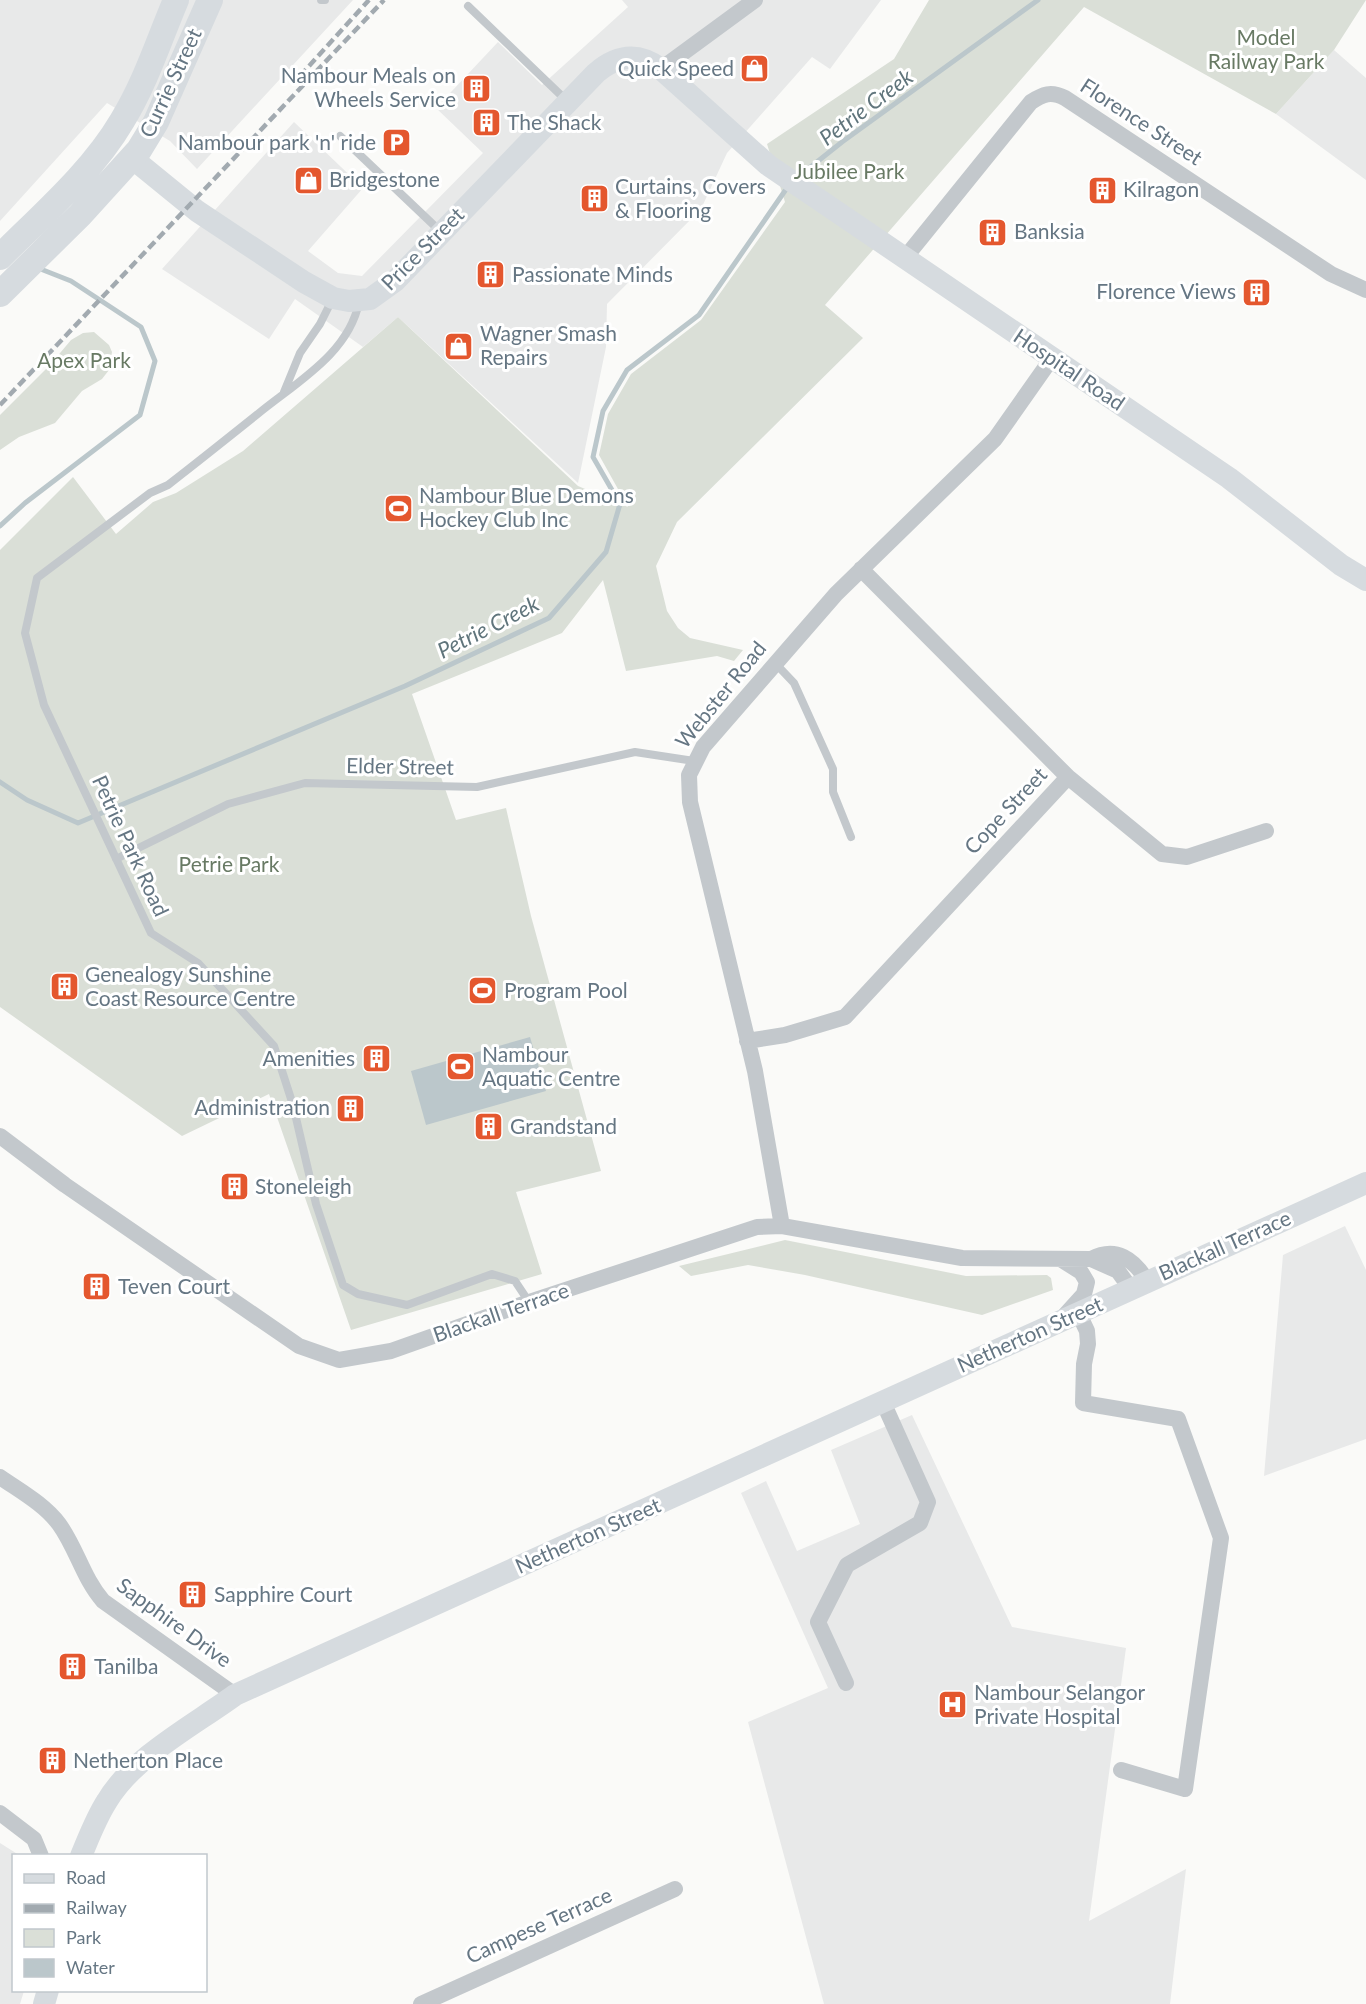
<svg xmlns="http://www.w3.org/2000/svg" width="1366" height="2004" viewBox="0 0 1366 2004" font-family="Lato,sans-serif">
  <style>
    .built { fill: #e8e9e9 }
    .green { fill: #dadfd7 }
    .water { fill: #bbc7cb }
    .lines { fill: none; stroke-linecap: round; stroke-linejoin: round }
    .stream { stroke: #bbc7cb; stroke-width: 5 }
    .lane { stroke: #c3c8cc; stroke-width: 8 }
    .street { stroke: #c3c8cc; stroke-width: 16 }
    .secondary { stroke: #d6dbdf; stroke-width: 22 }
    .primary { stroke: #d6dbdf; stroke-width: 26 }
    .rail { stroke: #a2aab0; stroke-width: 4.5; stroke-dasharray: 9 4.5; stroke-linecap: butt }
    .labels { text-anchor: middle; stroke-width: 6; stroke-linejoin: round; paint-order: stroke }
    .park-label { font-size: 21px; fill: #687a64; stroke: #fff }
    .poi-label { font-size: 21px; fill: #657683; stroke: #fff; text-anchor: start }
    .street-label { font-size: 21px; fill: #657683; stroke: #fff }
    .water-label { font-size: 22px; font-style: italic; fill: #60757c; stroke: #fff }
  </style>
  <rect width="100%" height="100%" fill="#fafaf8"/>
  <path class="built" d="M0,0H353L197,169L170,141L107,103L0,221Z
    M622,0H881L830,69L812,57L727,153L701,209L607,304L606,347L578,483L398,317L363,347L295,299L269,339L162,269L294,122L363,188L308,251L338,273L362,276L483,153L436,108L498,42L542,85L628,7Z
    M1334,50L1366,78V180L1276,114Z
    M1345,1226L1366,1270V1439L1264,1476L1283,1255Z
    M912,1415L1012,1627L1126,1648L1089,1921L1186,1869L1170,2004H824L748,1722L828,1688L741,1493L766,1481L797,1551L860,1524L831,1450Z
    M0,1843L19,1855L14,1856V1990L24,1991L20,2004H0Z"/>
  <path class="green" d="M929,0H1366L1334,50L1276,114L1084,7L825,305L863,338L677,522L656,566L667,611L678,628L690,638L743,650L734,661L717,656L626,671L603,580L562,633L412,694L456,820L506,808L531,916L601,1171L516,1192L542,1274L351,1330L269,1094L182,1136L0,1007V550L73,477L116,534L153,502L176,493L243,451L398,317L578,486L628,507L599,455L608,414L631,374L701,320L785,202L767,144L894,59Z
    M94,332L109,345L112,352L109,370L102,379L82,391L55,423L19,437L0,450V415L50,365L71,340L83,333Z
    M785,1240L966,1276L1047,1275L1051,1278L1053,1290L982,1315L805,1275L748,1265L691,1276L679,1266Z"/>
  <path class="water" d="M530,1037L546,1091L426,1125L411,1071Z"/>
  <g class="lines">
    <path class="stream" d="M798,177L842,142L1038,0
      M0,526L25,503L140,415L155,361L141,327L71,281L38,268
      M0,782L27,800L78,823L405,686L549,618L606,552L620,504L593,457L603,411L627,370L699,315L789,185"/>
    <path class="lane" d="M321,0H325
      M468,6L567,101
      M340,136L440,231
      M359,302C349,353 297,382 259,413C229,437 199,461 168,485L150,493L37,578L25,633L44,705L151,933L198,963L274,1046L293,1105L316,1204L343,1285L358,1294L407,1305L492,1274L515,1281L529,1302
      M284,392L300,353L320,324L333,298
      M775,663L794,683L833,769V792L851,837
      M116,859L228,804L305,783L477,787L635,752L694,761"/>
    <path class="street" d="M661,69L755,0
      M904,259L1031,102C1043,94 1051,91 1065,98L1331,274L1366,290
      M861,569L1068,777L1162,854L1187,857L1266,831
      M747,1041L785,1035L845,1017L1068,777
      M0,1136L65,1185L299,1346L339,1360L391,1351L529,1302L757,1227L782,1226L962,1258L1091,1259C1116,1246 1134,1259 1147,1281
      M782,1226L755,1071L690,802L689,775L703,747L836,594L995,439L1052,358
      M1091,1259L1118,1271L1131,1289
      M1062,1260L1081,1272L1087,1282L1084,1294L1065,1315
      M1079,1314L1087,1331L1088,1344L1084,1364L1083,1403L1178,1419L1221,1538L1185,1789L1121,1770
      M0,1477C20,1491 44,1504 59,1524C77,1549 83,1578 103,1601L235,1695
      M846,1683L818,1622L847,1565L920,1523L928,1502L883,1402
      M0,1813L34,1839L41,1856
      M421,2004L675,1889"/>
    <path class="secondary" d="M132,158L197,211L304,282L333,298L349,301L370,299L395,281L596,73C617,55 638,52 661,69L768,165L1229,478L1341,565L1366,580
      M81,1856C89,1837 96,1818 107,1801C133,1757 194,1725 235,1695L1366,1183
      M44,2004L48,1990"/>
    <path class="primary" d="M0,257C42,215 92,172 122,121C145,84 159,40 176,0
      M0,294L80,215L139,150L156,122L210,0"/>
    <path class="rail" d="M300,76L369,0
      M0,405L384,0"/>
  </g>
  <defs>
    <symbol id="shop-square" viewBox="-11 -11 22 22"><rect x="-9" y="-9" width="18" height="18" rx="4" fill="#e4572e" stroke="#fff"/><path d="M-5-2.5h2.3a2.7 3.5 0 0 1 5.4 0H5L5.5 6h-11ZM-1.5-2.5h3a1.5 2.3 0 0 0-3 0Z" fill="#fff"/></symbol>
    <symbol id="building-square" viewBox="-11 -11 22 22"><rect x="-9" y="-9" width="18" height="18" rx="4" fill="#e4572e" stroke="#fff"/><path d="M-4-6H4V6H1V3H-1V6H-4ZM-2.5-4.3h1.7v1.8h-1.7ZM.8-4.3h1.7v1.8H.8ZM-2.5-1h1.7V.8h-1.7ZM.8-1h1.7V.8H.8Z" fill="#fff"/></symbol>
    <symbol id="parking-square" viewBox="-11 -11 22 22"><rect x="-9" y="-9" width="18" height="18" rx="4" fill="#e4572e" stroke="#fff"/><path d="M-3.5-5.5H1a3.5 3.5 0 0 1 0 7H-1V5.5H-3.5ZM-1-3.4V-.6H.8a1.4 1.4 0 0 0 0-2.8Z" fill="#fff"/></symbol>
    <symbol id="stadium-square" viewBox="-11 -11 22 22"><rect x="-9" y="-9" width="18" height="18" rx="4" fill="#e4572e" stroke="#fff"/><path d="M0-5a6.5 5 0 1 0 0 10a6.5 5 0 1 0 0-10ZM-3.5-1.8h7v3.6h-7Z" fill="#fff"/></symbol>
    <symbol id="hospital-square" viewBox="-11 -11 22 22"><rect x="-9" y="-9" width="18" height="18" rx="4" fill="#e4572e" stroke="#fff"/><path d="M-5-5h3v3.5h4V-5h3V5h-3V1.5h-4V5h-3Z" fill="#fff"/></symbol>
  </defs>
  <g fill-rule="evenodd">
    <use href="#shop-square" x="738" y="52" width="33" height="33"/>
    <use href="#building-square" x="460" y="72" width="33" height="33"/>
    <use href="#building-square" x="470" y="106" width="33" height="33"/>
    <use href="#parking-square" x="380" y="126" width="33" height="33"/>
    <use href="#shop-square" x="292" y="164" width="33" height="33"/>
    <use href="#building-square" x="1086" y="174" width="33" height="33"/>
    <use href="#building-square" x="578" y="182" width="33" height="33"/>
    <use href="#building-square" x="976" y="216" width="33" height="33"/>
    <use href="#building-square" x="474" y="258" width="33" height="33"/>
    <use href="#building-square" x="1240" y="276" width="33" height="33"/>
    <use href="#shop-square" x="442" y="330" width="33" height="33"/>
    <use href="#stadium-square" x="382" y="492" width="33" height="33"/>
    <use href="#building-square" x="48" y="970" width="33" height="33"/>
    <use href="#stadium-square" x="466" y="974" width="33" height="33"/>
    <use href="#building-square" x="360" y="1042" width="33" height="33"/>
    <use href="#stadium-square" x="444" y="1050" width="33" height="33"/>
    <use href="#building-square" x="334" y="1092" width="33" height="33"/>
    <use href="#building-square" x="472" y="1110" width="33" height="33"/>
    <use href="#building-square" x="218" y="1170" width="33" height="33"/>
    <use href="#building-square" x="80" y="1270" width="33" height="33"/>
    <use href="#building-square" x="176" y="1578" width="33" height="33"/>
    <use href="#building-square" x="56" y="1650" width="33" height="33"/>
    <use href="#hospital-square" x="936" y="1688" width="33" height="33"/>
    <use href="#building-square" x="36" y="1744" width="33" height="33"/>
  </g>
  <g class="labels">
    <g class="park-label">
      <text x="1266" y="45">Model<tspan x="1266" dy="24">Railway Park</tspan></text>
      <text x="849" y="179">Jubilee Park</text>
      <text x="84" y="368">Apex Park</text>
      <text x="229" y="872">Petrie Park</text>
    </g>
    <g class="poi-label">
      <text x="734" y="76" text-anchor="end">Quick Speed</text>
      <text x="456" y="83" text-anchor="end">Nambour Meals on<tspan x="456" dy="24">Wheels Service</tspan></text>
      <text x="507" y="130">The Shack</text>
      <text x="376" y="150" text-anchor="end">Nambour park 'n' ride</text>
      <text x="329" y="187">Bridgestone</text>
      <text x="615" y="194">Curtains, Covers<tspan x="615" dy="24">&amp; Flooring</tspan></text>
      <text x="1123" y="197">Kilragon</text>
      <text x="1014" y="239">Banksia</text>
      <text x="512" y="282">Passionate Minds</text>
      <text x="1236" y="299" text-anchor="end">Florence Views</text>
      <text x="480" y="341">Wagner Smash<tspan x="480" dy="24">Repairs</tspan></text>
      <text x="419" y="503">Nambour Blue Demons<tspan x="419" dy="24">Hockey Club Inc</tspan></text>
      <text x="85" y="982">Genealogy Sunshine<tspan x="85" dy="24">Coast Resource Centre</tspan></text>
      <text x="504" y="998">Program Pool</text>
      <text x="482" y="1062">Nambour<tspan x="482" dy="24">Aquatic Centre</tspan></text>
      <text x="355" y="1066" text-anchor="end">Amenities</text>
      <text x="330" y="1115" text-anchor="end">Administration</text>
      <text x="510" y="1134">Grandstand</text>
      <text x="255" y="1194">Stoneleigh</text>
      <text x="118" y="1294">Teven Court</text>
      <text x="214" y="1602">Sapphire Court</text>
      <text x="94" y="1674">Tanilba</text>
      <text x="974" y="1700">Nambour Selangor<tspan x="974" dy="24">Private Hospital</tspan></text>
      <text x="73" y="1768">Netherton Place</text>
    </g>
    <g class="street-label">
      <text transform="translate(171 83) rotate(-65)" y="7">Currie Street</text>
      <text transform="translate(1141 122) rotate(33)" y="7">Florence Street</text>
      <text transform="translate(423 249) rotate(-45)" y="7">Price Street</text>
      <text transform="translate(1069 370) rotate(34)" y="7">Hospital Road</text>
      <text transform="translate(721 695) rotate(-51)" y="7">Webster Road</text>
      <text transform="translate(400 767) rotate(1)" y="7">Elder Street</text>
      <text transform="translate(1006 811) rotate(-47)" y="7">Cope Street</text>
      <text transform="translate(130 846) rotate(65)" y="7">Petrie Park Road</text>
      <text transform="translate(1225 1246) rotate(-24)" y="7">Blackall Terrace</text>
      <text transform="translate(501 1313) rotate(-19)" y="7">Blackall Terrace</text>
      <text transform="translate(1030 1335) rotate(-24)" y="7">Netherton Street</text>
      <text transform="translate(588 1536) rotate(-24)" y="7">Netherton Street</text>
      <text transform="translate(174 1623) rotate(36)" y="7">Sapphire Drive</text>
      <text transform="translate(539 1926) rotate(-24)" y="7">Campese Terrace</text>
    </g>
    <g class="water-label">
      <text transform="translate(866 107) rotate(-37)" y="8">Petrie Creek</text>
      <text transform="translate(488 627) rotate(-27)" y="8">Petrie Creek</text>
    </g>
  </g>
  <rect x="12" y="1854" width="195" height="138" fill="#ffffff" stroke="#c1c8cd" stroke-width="1.5"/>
  <rect x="24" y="1874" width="30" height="9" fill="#d6dbdf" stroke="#c1c8cd" stroke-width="1.5"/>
  <text x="66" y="1884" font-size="18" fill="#657683">Road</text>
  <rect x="24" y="1904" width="30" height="9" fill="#a2aab0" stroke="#c1c8cd" stroke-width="1.5"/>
  <text x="66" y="1914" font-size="18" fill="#657683">Railway</text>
  <rect x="24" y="1929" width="30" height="18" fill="#dadfd7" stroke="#c1c8cd" stroke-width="1.5"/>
  <text x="66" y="1944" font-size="18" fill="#657683">Park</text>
  <rect x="24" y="1959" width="30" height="18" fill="#bbc7cb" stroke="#c1c8cd" stroke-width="1.5"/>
  <text x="66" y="1974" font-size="18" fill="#657683">Water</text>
</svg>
